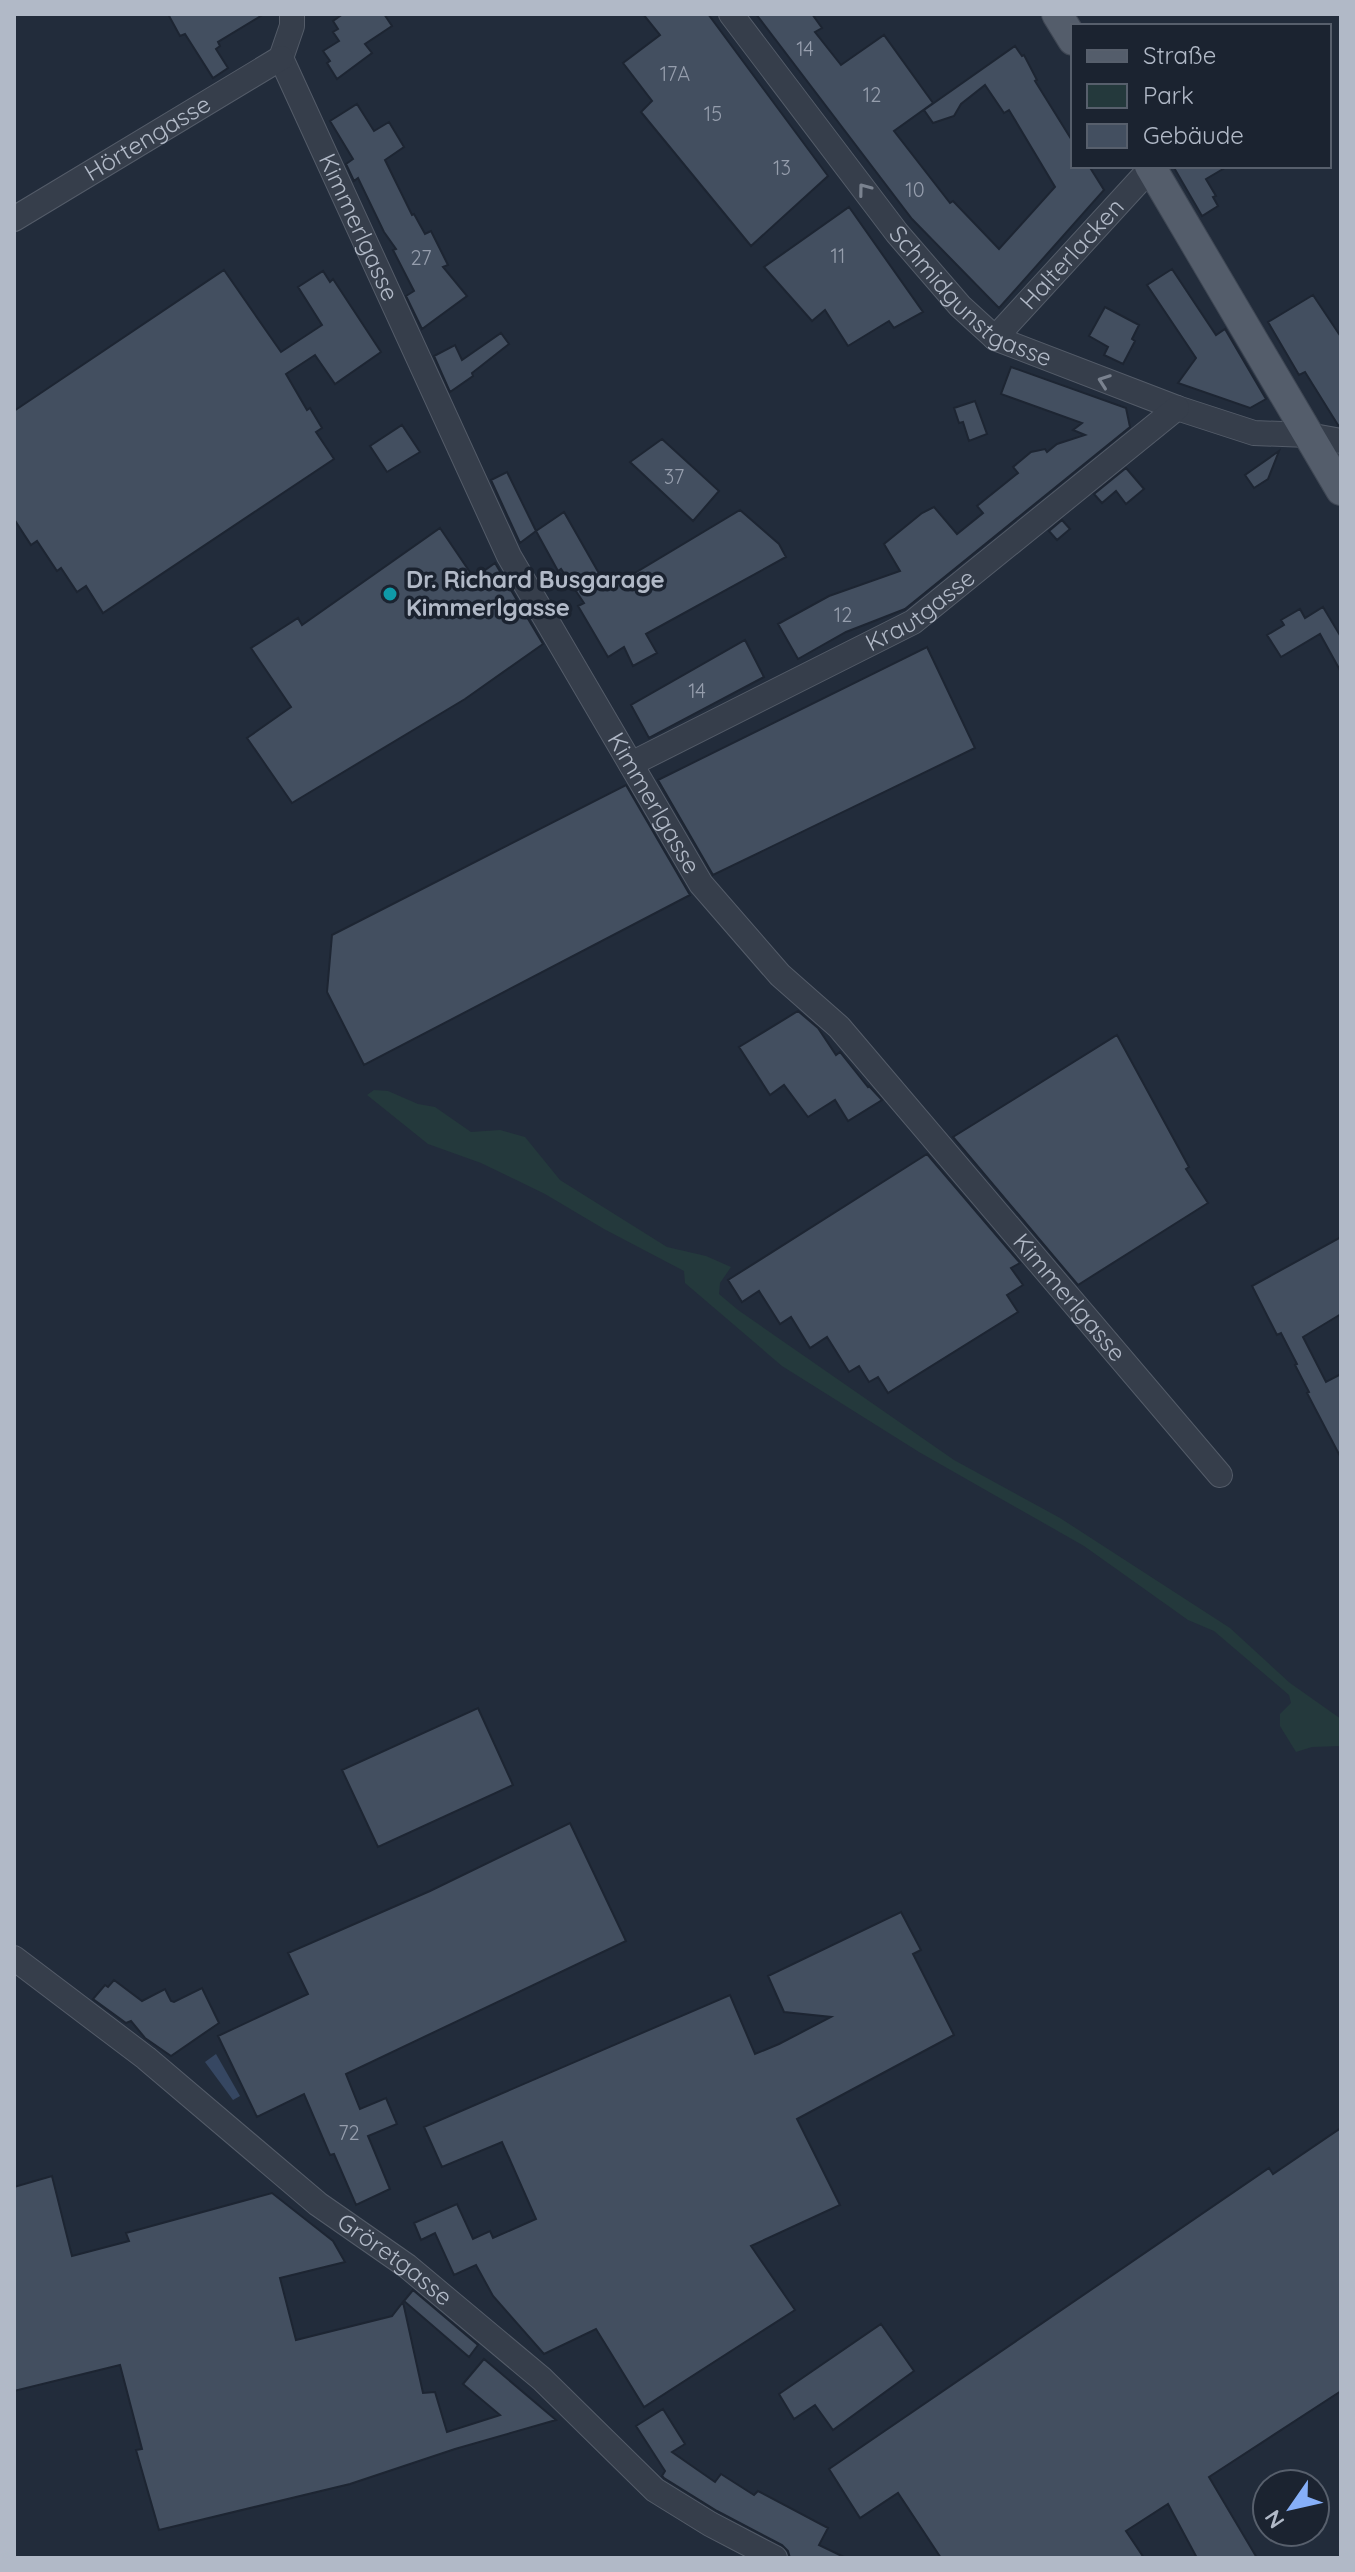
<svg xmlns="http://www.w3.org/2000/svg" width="1355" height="2572" viewBox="0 0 1355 2572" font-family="Quicksand,sans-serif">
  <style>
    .green { fill: #24393c }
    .water { fill: #364762 }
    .building { fill: #434f60; stroke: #1d2532; stroke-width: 2 }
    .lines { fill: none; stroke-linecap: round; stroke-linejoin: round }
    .minor-casing { stroke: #545c69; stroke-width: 26 }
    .major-casing { stroke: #3f4754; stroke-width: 32 }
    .minor { stroke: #363e4b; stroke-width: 24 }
    .major { stroke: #545d6b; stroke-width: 30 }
    .oneway { stroke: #7a828f }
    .culture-dot { fill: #0f9aa8; stroke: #1b2330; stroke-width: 3 }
    .labels { text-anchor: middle; stroke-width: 7; stroke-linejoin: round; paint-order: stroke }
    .number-label { font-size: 20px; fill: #969ead }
    .street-label { font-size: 24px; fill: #b1b9c7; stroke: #1b2330 }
    .poi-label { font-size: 24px; font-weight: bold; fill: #b1b9c7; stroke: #1b2330; text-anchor: start }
  </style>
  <rect width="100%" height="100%" fill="#222c3b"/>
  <path class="green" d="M374,1090L388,1091L418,1104L435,1107L471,1132L500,1130L525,1137L560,1180L667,1247L706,1256L731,1267L720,1283L719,1294L738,1310L954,1460L1060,1518L1230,1628L1290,1683L1341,1719V1746L1312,1747L1296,1752L1280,1726V1714L1291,1703L1289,1695L1214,1631L1188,1620L1084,1546L919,1452L782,1366L685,1283L684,1271L604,1229L545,1194L481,1163L428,1144L367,1095Z"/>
  <path class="water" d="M216,2054L240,2096L233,2100L205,2062Z"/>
  <path class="building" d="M168,14H264L218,42L220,46L216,49L228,68L213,78L185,34L180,36Z
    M343,14H384L392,26L365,44L372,53L337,79L327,63L330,61L323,51L339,41L333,32L338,29L333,21Z
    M643,14H708L828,176L751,246L641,112L652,101L623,63L660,35Z
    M756,14H812L822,28L815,32L841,65L884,35L933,103L894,131L950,203L953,201L999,249L1055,187L1009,110L1004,113L985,85L961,104L954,116L933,123L924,110L1015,46L1022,56L1024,55L1037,80L1035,81L1073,142V166H1089L1104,190L999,308L912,219Z
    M357,104L374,131L389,122L404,147L385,160L412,215L414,214L425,234L431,231L448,265L443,267L467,296L422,329L406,296L414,291L393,250L396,249L384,232L358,178L354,181L346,164L353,159L330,121Z
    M1173,166H1228L1206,179L1216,196L1213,197L1218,206L1202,216Z
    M849,207L923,312L894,328L889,321L848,346L825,310L812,321L764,267Z
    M1172,269L1216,335L1225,329L1266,399L1250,408L1178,383L1196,358L1147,285Z
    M224,270L281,352L322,325L298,287L323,271L330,282L333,279L381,352L335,384L315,355L286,374L307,410L310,408L322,428L316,432L334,459L103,613L86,586L77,592L61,568L57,571L37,541L31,545L14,519V411Z
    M1313,295L1341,337V426L1338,425L1305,372L1299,375L1268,322Z
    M1105,307L1139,325L1132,339L1135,341L1123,364L1104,355L1108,347L1089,336Z
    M501,333L509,344L472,373L473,376L450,392L434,356L455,345L462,360Z
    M1011,367L1126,408L1130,427L905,609L846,632L798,659L778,624L829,596L900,571L884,544L922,513L934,507L957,534L983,513L977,506L1018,473L1013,467L1031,452L1045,449L1047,452L1057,444L1085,435L1073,430L1082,423L1001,394Z
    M975,401L987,434L969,441L963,422L959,423L954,408Z
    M402,425L420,452L387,472L370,446Z
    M662,439L719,491L693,521L630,462Z
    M1279,451L1268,479L1254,488L1245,475Z
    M1126,468L1144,489L1126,504L1116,491L1102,503L1094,494Z
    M507,472L536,531L520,543L491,480Z
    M740,510L779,544L786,557L646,634L657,653L633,666L624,647L608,657L578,606L584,603L561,569L558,571L536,531L564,512L608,589Z
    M1062,520L1070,529L1057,540L1049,531Z
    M440,528L474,578L495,563L543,644L465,699L292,803L247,738L291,707L251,648L298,618L302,625Z
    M1323,607L1341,637V672L1320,634L1281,657L1267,635L1284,625L1281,620L1300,609L1305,618Z
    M745,640L764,677L649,738L631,705Z
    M927,647L975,748L713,875L658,780Z
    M626,785L690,895L364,1065L327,992L332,935Z
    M798,1011L818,1028L836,1055L840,1052L868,1087L869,1086L882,1100L848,1121L835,1100L808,1117L784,1085L770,1095L739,1047Z
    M1117,1035L1189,1167L1186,1169L1208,1203L1078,1285L953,1137Z
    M927,1154L1020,1263L1011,1268L1023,1285L1007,1295L1018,1312L888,1393L878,1377L869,1382L859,1366L849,1372L827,1337L810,1348L791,1317L780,1324L759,1291L742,1302L728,1280Z
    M1341,1237V1314L1303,1337L1326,1382L1341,1374V1458L1307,1393L1309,1392L1295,1365L1297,1364L1281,1333L1277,1335L1252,1286Z
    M478,1708L513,1785L378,1847L342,1770Z
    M570,1823L626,1941L346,2074L360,2109L386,2098L397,2124L368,2136L390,2189L356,2205L334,2154L330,2155L304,2094L257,2117L218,2036L308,1994L288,1953L430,1891Z
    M901,1912L921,1950L913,1954L954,2035L797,2119L840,2205L751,2246L795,2310L644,2407L596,2329L544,2354L493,2296L476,2265L454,2275L435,2233L421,2240L414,2223L457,2204L473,2239L490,2231L493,2238L536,2219L502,2142L442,2167L424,2127L730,1995L755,2054L779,2044L831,2017L784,2012L768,1976Z
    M114,1980L142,2001L165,1989L171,2001L174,2002L202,1988L219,2023L171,2056L145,2038L131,2021L126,2023L93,1999L105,1985L108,1987Z
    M1341,2128V2391L1209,2477L1257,2558H1197L1168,2504L1126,2531L1144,2558H941L898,2493L860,2518L829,2469L1269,2168L1273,2174Z
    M52,2176L72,2256L129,2241L126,2233L272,2193L333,2241L345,2262L280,2278L296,2340L392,2316L403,2302L423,2393L435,2392L447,2432L500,2415L463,2384L484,2359L556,2420L455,2449L350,2484L159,2530L136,2450L142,2449L120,2365L14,2391V2187Z
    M413,2290L478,2345L469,2357L404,2301Z
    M881,2324L914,2371L833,2430L815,2405L794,2419L779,2394Z
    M663,2409L685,2444L672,2452L715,2482L721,2474L754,2495L758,2491L828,2528L819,2545L846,2558H790L788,2551L782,2545L717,2511L664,2478L662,2476L665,2471L636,2426Z"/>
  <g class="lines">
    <defs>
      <g id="minor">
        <path id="s1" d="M292,14V26L281,58L509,556L701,884L780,975L839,1027L1220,1475"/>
        <path id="s2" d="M731,14L897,233L960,306L995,338L1177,408L1254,433L1308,435L1341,441"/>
        <path id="s3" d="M14,219L281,58"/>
        <path id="s4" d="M995,338L1151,168"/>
        <path id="s5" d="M631,764L913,622L1177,408"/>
        <path id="s6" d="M14,1958L146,2058L318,2204L407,2266L542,2379L655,2490L710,2524L775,2558"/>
      </g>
      <path id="major" d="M1057,14L1073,40
        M1150,166L1341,490"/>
    </defs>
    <use href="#minor" class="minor-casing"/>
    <use href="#major" class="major-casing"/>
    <use href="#minor" class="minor"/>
    <use href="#major" class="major"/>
  </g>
  <defs><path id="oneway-chevron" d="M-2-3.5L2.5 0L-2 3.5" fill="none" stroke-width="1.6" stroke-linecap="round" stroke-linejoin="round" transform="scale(2)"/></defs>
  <g class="oneway">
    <use href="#oneway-chevron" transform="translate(864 189) rotate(-127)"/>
    <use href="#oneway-chevron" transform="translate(1104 381) rotate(-160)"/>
  </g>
  <circle class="culture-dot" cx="390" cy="594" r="8"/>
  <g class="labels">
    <g class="number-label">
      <text x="805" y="56">14</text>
      <text x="675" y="81">17A</text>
      <text x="872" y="102">12</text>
      <text x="713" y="121">15</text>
      <text x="782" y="175">13</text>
      <text x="915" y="197">10</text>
      <text x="838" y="263">11</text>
      <text x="421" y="265">27</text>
      <text x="674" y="484">37</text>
      <text x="843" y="622">12</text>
      <text x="697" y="698">14</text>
      <text x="349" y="2140">72</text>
    </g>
    <g class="street-label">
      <text dy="8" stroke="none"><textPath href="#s3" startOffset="156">Hörtengasse</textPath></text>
      <text dy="8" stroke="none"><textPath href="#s1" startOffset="232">Kimmerlgasse</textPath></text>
      <text dy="8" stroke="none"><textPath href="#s4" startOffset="114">Halterlacken</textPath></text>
      <text dy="8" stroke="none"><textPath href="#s2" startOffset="374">Schmidgunstgasse</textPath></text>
      <text dy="8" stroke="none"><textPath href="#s5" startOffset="328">Krautgasse</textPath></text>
      <text dy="8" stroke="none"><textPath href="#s1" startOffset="880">Kimmerlgasse</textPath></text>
      <text dy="8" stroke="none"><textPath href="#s1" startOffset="1528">Kimmerlgasse</textPath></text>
      <text dy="8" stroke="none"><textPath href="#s6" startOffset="486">Gröretgasse</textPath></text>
    </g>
    <g class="poi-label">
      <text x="406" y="588">Dr. Richard Busgarage<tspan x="406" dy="28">Kimmerlgasse</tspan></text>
    </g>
  </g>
  <rect width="1355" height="2572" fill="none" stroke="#b1b9c7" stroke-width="32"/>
  <rect x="1071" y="24" width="260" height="144" fill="#1b2330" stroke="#575f6c" stroke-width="2"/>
  <rect x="1087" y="50" width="40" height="12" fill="#545d6b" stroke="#575f6c" stroke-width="2"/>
  <text x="1143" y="64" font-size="24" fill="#b1b9c7">Straße</text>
  <rect x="1087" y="84" width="40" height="24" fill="#24393c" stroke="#575f6c" stroke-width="2"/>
  <text x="1143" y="104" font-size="24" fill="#b1b9c7">Park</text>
  <rect x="1087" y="124" width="40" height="24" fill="#434f60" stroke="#575f6c" stroke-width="2"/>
  <text x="1143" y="144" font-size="24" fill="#b1b9c7">Gebäude</text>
  <g transform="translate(1291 2508) rotate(236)"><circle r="38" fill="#1b2330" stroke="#575f6c" stroke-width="2"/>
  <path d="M0-6L14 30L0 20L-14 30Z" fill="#86aff8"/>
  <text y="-12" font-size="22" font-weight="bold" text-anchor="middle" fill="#b1b9c7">N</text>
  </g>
</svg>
